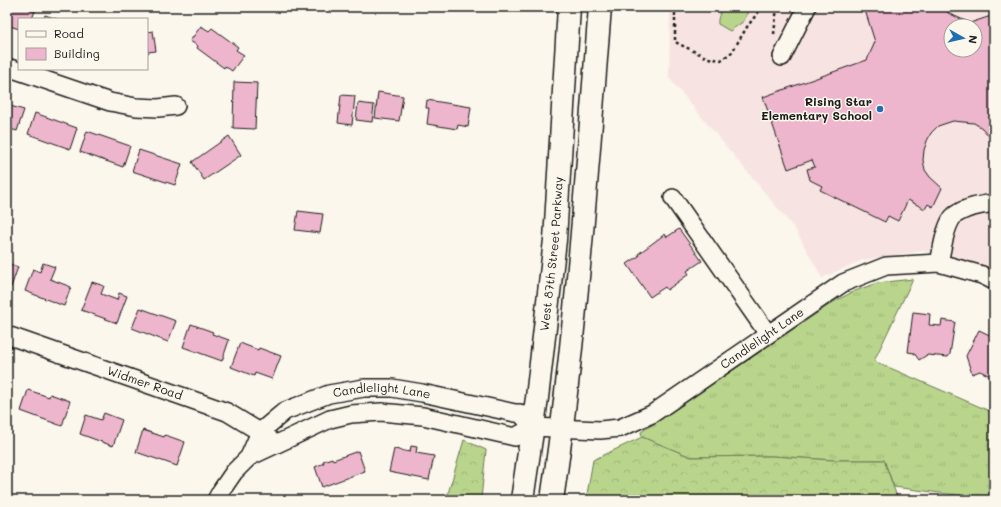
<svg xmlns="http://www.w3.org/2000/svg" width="1001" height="507" viewBox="0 0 1001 507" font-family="Mali,sans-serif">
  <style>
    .built { fill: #f7e4e2; fill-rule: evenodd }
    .grass { fill: url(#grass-tufts); stroke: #6a7854 }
    .forest { fill: url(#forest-crowns); stroke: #6a7854 }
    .green { fill: #b9d58c; stroke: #6a7854 }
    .building { fill: #eeb6cc; stroke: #1c1c1c; fill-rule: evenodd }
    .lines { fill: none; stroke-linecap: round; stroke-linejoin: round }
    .minor-casing { stroke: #1c1c1c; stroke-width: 20 }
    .major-casing { stroke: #1c1c1c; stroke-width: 25 }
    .path { stroke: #1c1c1c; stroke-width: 2.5; stroke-dasharray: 3 3; stroke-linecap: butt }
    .minor { stroke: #fbf7ec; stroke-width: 17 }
    .major { stroke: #fbf7ec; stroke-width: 22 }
    .poi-dot { fill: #1f6fb2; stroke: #fbf7ec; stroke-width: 1.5 }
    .labels { text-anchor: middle; stroke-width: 3; stroke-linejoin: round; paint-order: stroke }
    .poi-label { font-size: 12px; font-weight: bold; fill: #1c1c1c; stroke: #fbf7ec; text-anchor: end }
    .street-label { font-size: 12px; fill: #1c1c1c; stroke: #fbf7ec }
  </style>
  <defs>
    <pattern id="grass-tufts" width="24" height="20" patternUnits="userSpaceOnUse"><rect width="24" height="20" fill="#b9d58c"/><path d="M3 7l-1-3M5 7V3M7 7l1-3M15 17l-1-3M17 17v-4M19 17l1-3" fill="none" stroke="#9eb678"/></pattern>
    <pattern id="forest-crowns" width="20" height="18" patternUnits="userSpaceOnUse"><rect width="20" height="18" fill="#b9d58c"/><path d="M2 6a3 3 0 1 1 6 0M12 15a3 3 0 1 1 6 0" fill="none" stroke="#9eb678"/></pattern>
  </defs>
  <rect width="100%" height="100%" fill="#fbf7ec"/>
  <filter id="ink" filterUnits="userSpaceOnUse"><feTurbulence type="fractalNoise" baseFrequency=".025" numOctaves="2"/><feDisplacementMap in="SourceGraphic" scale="8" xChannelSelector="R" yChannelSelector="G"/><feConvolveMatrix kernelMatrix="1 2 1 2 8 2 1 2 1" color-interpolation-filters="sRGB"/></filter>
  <g filter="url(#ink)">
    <path class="built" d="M670,7H994V272L973,262L922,251L863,260L822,278L795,229L669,78ZM951,26H975V50H951Z"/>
    <path class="grass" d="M913,279L874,361L994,413V500L894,487L884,460H833L772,456L691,457L642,437L641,432L835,301L855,291L877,283Z"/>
    <path class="forest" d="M642,437L691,457L772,456L833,460H884L898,500H586L593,460Z
      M464,440L486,450L481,499L486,500H446Z"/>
    <path class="green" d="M721,7H746L748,11L744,21L730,31L718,24C717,17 721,14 721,7Z"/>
    <path class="building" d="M7,7H23L35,11L32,19H19V29L7,25Z
      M864,7H946L948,13L970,23L994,15V155L993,144L989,136L982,128L974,123L953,121L938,126L931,133L927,141L924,150L923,160L925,170L930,177L942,188L933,207L928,204L925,209L908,200L898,221L888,216L885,222L820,190L822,186L810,180L807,169L815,167L812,160L788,169L763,97L867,60L875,42ZM951,26H975V50H951Z
      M45,15L57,19H44Z
      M201,26L209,31L212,28L238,47L236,50L244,55L232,71L225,66L224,68L197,48L198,46L190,41Z
      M153,31L156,51L148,52L147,54V32Z
      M234,82L257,83L255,129L233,128Z
      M378,92L403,96L399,121L375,118Z
      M341,95L355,96L352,125L338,123Z
      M427,100L471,107L468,127L458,125L457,129L427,124L429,108H426Z
      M358,103L374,105L372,122L356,120Z
      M7,105L24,110L17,131L7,128Z
      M35,113L77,128L70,149L28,134Z
      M87,131L130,146L123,167L80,152Z
      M229,136L241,155L204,180L192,162Z
      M139,150L182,164L175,185L132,171Z
      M994,159V174L990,172Z
      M298,211L323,214L320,233L295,230Z
      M679,229L702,261L687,271L689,274L667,290L665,287L650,297L627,264L639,256L638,254L665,234L667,237Z
      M7,263L18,267L11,287L7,286Z
      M43,263L55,267L50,279L71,287L64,306L25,291L33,269L40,272Z
      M92,282L104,286L101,294L117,300L119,293L127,296L117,323L81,310Z
      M140,308L176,321L168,342L132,328Z
      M913,312L930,314L929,325L941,326L942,320L955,322L950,354L948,357L927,355L919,360L914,353L908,352Z
      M191,324L213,332L212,334L229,340L222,361L183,347Z
      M979,330L994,337L992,343L994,344V378L980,371L972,374L966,356Z
      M240,343L258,350L259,348L281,356L272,379L255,373L254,376L231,367Z
      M28,390L49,397L50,394L70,401L62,426L21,411Z
      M104,413L122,420L113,446L80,434L86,415L101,420Z
      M143,430L164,437L165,435L185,442L177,466L136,452Z
      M411,446L417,447L416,453L434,456L429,480L389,472L394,449L410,452Z
      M358,451L365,471L322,487L315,467L324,463L323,461L332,458L333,460Z"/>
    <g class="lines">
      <defs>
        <g id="minor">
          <path d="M782,57L807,7"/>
          <path d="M7,67L110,102L136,107L158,108L176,106"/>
          <path d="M673,198L768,334"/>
          <path d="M939,263C942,251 945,223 955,215C966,207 981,205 994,203"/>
          <path id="s1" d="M7,335L227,412L260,432L269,438"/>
          <path id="s2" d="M249,457L330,419L351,414L381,412L423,416L515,437L533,427L600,430L620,428L652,414L843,283L886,266L939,263L982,275L994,281"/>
          <path id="s3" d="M216,500L221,491L234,472L249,457L260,432L285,411L329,394L364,388H392L422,393L515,413H520L533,427"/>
        </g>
        <g id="major">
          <path id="s4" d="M522,500L537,398L555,240L569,7"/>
          <path d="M552,500C576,337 587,172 600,7"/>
        </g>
      </defs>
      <use href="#minor" class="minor-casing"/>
      <use href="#major" class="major-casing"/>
      <path class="path" d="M675,7V42L708,58L721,60L732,52L747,27L762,7
        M774,34L777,7"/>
      <use href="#minor" class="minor"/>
      <use href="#major" class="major"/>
    </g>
  </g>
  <circle class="poi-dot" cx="880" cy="109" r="4"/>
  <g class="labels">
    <g class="poi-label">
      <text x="872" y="106">Rising Star<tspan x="872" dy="14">Elementary School</tspan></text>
    </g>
    <g class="street-label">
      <text dy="4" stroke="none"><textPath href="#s4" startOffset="248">West 87th Street Parkway</textPath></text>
      <text dy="4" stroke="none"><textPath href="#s2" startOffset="554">Candlelight Lane</textPath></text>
      <text dy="4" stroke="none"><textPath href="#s1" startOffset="146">Widmer Road</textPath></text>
      <text dy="4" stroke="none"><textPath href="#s3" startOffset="215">Candlelight Lane</textPath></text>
    </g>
  </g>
  <rect width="1001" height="507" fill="none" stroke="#fbf7ec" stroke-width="24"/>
  <rect x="12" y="12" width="977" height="483" fill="none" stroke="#1c1c1c" stroke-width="1.5" filter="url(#ink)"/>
  <rect x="18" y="18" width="130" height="52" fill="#fbf7ec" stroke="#a29f99"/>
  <rect x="26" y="31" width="20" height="6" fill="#fbf7ec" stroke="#a29f99"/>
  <text x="54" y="38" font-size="12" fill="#1c1c1c">Road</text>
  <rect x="26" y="48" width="20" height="12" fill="#eeb6cc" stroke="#a29f99"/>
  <text x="54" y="58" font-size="12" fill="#1c1c1c">Building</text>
  <g transform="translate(963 38) rotate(98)"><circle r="19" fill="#fbf7ec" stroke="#a29f99"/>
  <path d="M0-3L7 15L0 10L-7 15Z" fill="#1f6fb2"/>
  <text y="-6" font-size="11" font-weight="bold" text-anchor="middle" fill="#1c1c1c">N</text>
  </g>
</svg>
